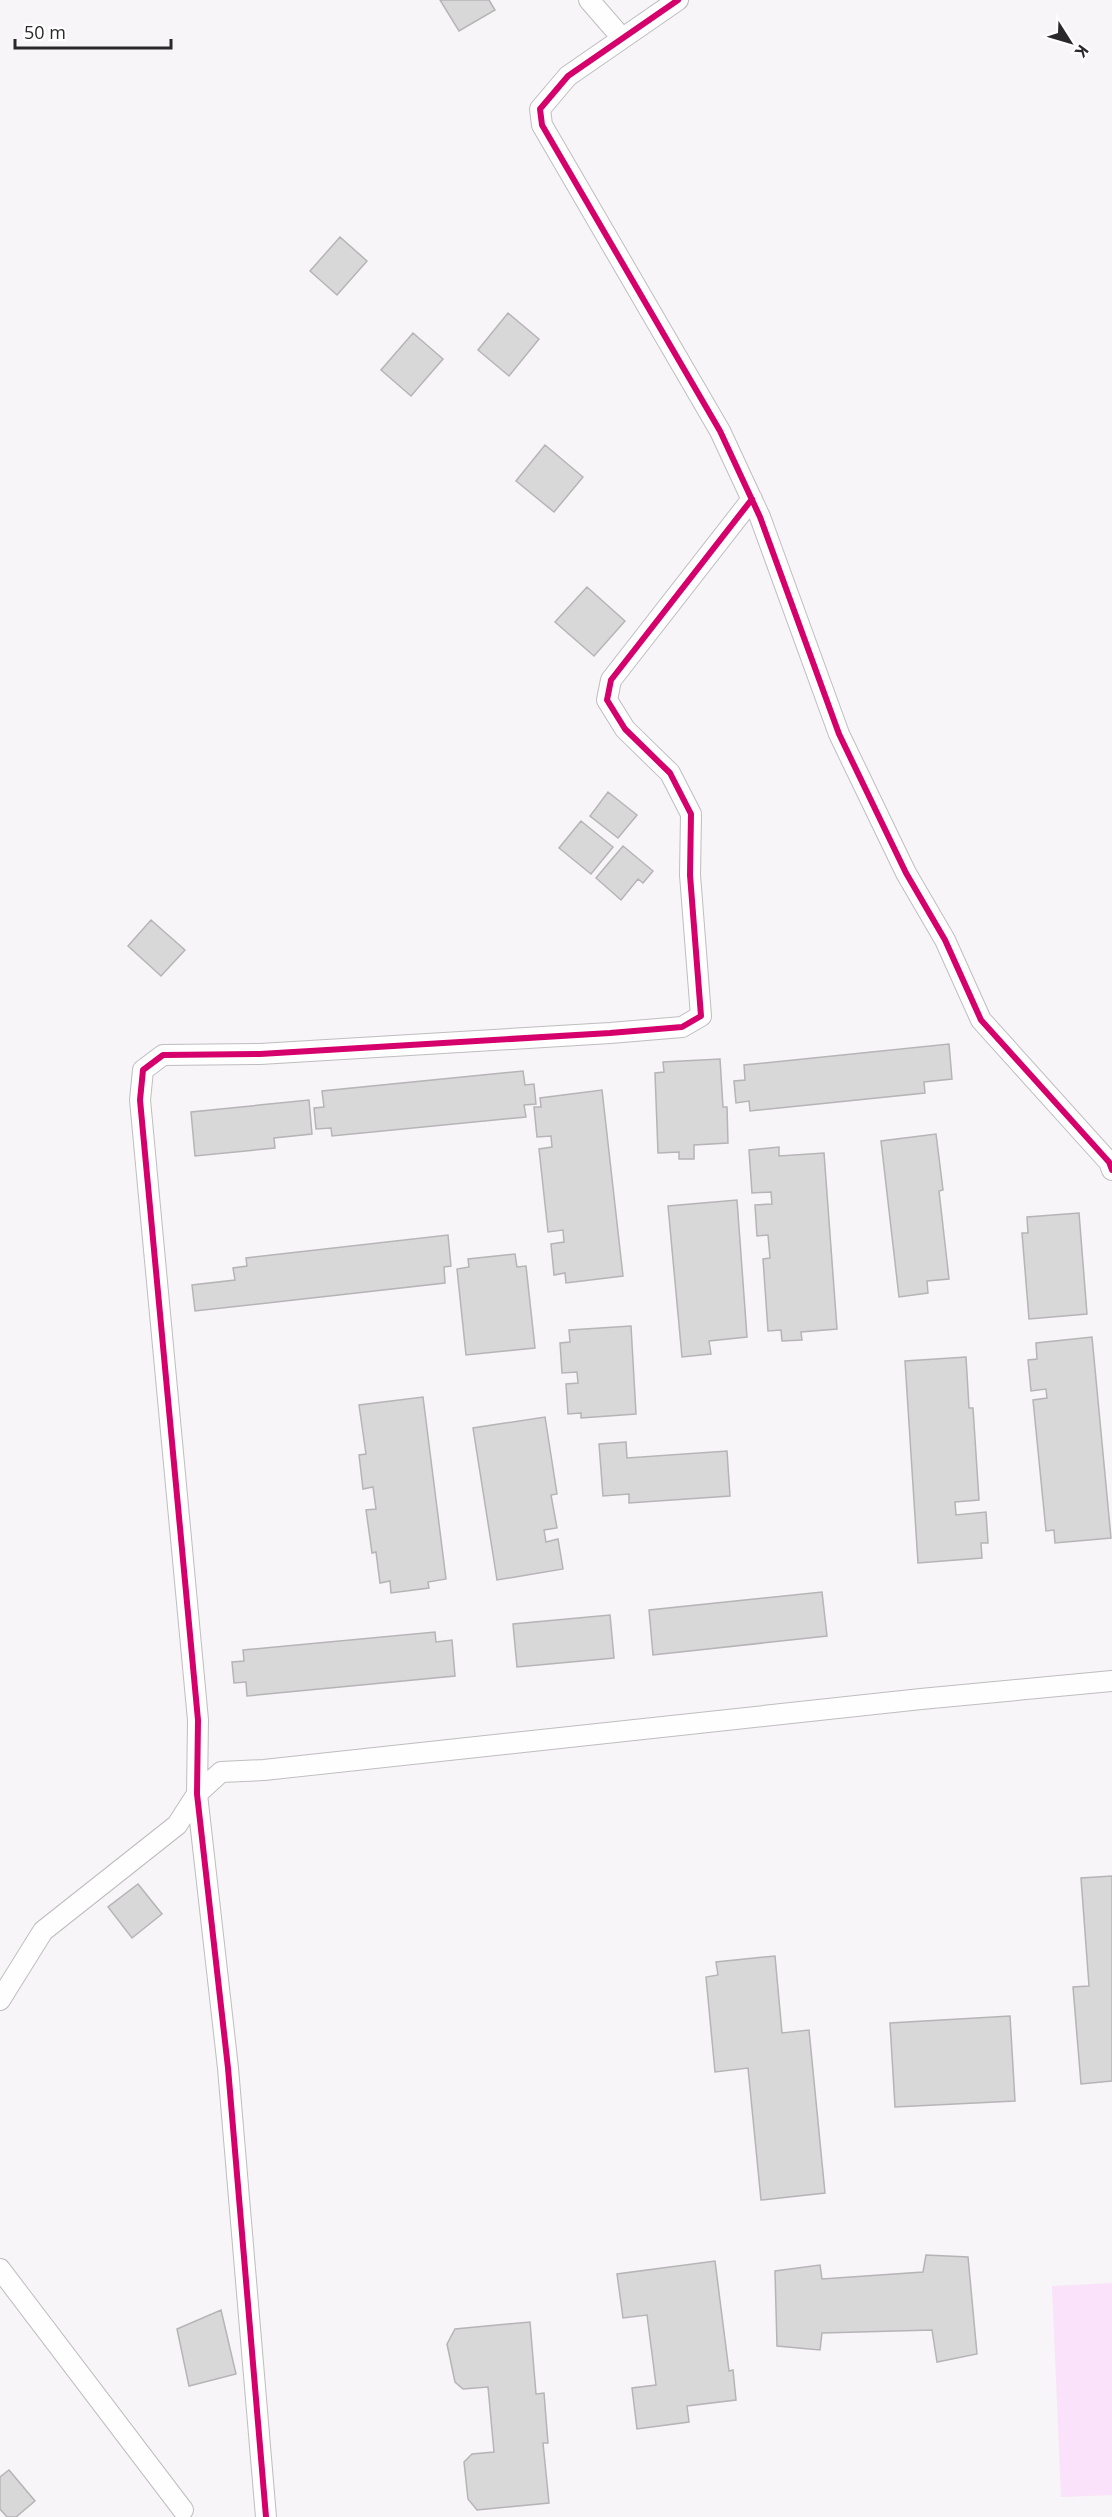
<svg xmlns="http://www.w3.org/2000/svg" width="1112" height="2517" viewBox="0 0 1112 2517" font-family="'Open Sans',sans-serif">
  <style>
    .green { fill: #f9e2fa }
    .building { fill: #d9d8d9; stroke: #b6b4b6; stroke-width: 1.5 }
    .lines { fill: none; stroke-linecap: round; stroke-linejoin: round }
    .minor-casing { stroke: #bfbdbf; stroke-width: 22 }
    .minor { stroke: #fefefe; stroke-width: 20 }
    .cycleway-casing { stroke: #fff; stroke-width: 10 }
    .cycleway { stroke: #d6006c; stroke-width: 6 }
  </style>
  <rect width="100%" height="100%" fill="#f7f5f7"/>
  <path class="green" d="M1112,2283V2495L1061,2497L1052,2286Z"/>
  <path class="building" d="M440,0H489L495,10L459,31Z
    M340,237L367,261L337,295L310,271Z
    M508,313L539,339L509,376L478,350Z
    M413,333L443,359L411,396L381,370Z
    M545,445L583,477L554,512L516,481Z
    M587,587L625,621L594,656L555,622Z
    M608,792L637,815L618,838L590,816Z
    M581,821L613,847L591,874L559,848Z
    M623,846L653,871L643,883L638,879L621,900L596,878Z
    M151,920L185,950L161,976L128,946Z
    M949,1044L952,1079L924,1082L925,1093L750,1111L749,1101L736,1103L734,1081L745,1080L744,1065Z
    M720,1059L723,1107H727L728,1143L694,1145V1159H679V1152L658,1153L655,1073L664,1072L663,1062Z
    M523,1071L525,1085L534,1084L536,1104L524,1105L526,1117L332,1136L331,1128L316,1129L314,1108L324,1107L322,1091Z
    M602,1090L623,1276L566,1283L565,1273L554,1275L551,1244L564,1242L563,1230L548,1232L539,1149L552,1147L551,1136L537,1137L534,1107H541L540,1098Z
    M309,1100L312,1134L274,1138L275,1148L195,1156L191,1112Z
    M936,1134L943,1190L939,1191L949,1279L927,1281L928,1293L899,1297L881,1141Z
    M779,1147V1156L824,1153L837,1329L801,1332L802,1340L782,1341L781,1330L768,1331L763,1259L770,1258L768,1235L757,1236L755,1205L772,1204L771,1192L752,1193L749,1150Z
    M737,1200L747,1337L709,1341L711,1354L682,1357L668,1206Z
    M1079,1213L1087,1314L1029,1319L1022,1233H1028L1027,1217Z
    M448,1235L451,1266L444,1267L445,1283L195,1311L192,1285L235,1280L233,1268L247,1266L246,1258Z
    M515,1254L517,1267L526,1266L535,1348L466,1355L457,1269L469,1267L468,1259Z
    M631,1326L636,1414L581,1418V1413L568,1414L566,1384L578,1383L577,1372L562,1373L560,1343L570,1342L569,1330Z
    M1092,1337L1111,1538L1055,1543L1054,1530L1046,1531L1033,1400L1047,1398L1046,1389L1031,1391L1028,1360L1037,1359L1036,1343Z
    M966,1357L969,1408H973L979,1500L955,1502L956,1515L986,1512L988,1543H981L982,1558L918,1563L905,1361Z
    M423,1397L446,1579L428,1582L429,1588L391,1593L390,1581L380,1583L376,1552L372,1553L366,1510L376,1509L373,1487L363,1489L359,1455L366,1454L359,1405Z
    M545,1417L557,1494L551,1495L557,1528L544,1530L546,1542L558,1539L563,1569L497,1580L473,1428Z
    M626,1442L627,1458L727,1451L730,1496L629,1503V1494L603,1496L599,1444Z
    M822,1592L827,1636L653,1655L649,1610Z
    M610,1615L614,1658L517,1667L513,1624Z
    M435,1632L436,1642L452,1640L455,1676L247,1696L246,1682L234,1683L232,1662L244,1661L243,1650Z
    M1112,1876V2081L1081,2084L1073,1987L1089,1986L1081,1878Z
    M138,1884L162,1914L132,1938L108,1907Z
    M775,1956L782,2033L809,2030L825,2193L761,2200L748,2068L715,2072L706,1977L718,1975L716,1962Z
    M1010,2016L1015,2101L895,2107L890,2023Z
    M926,2255L968,2257L977,2354L937,2362L932,2330L822,2333L820,2350L777,2346L775,2271L820,2265L822,2279L923,2272Z
    M715,2261L729,2371L733,2370L736,2400L687,2406L689,2422L637,2429L632,2388L656,2385L647,2315L623,2318L617,2274Z
    M221,2310L236,2374L189,2386L177,2329Z
    M530,2322L536,2394L544,2393L548,2443H543L549,2503L477,2510L468,2499L464,2462L472,2454L494,2452L488,2387L463,2389L455,2382L447,2344L455,2329Z
    M9,2470L35,2501L16,2517H7L0,2509V2477Z"/>
  <g class="lines">
    <defs>
      <path id="minor" d="M589,0L622,38
        M678,0L568,76L540,109L542,125L720,431L760,517L839,734L906,873L945,940L981,1020L1109,1162L1112,1170
        M0,2000L43,1931L177,1825L197,1794L221,1772L264,1770L921,1699L1112,1681
        M0,2269L183,2510
        M266,2517L228,2068L197,1794L198,1720L140,1100L143,1070L163,1055L260,1054L610,1033L682,1027L701,1016L690,875L691,814L670,773L625,729L607,700L611,680L752,499"/>
    </defs>
    <use href="#minor" class="minor-casing"/>
    <use href="#minor" class="minor"/>
    <defs>
      <path id="cycleway" d="M678,0L568,76L540,109L542,125L720,431L760,517L839,734L906,873L945,940L981,1020L1109,1162L1112,1170
        M266,2517L228,2068L197,1794L198,1720L140,1100L143,1070L163,1055L260,1054L610,1033L682,1027L701,1016L690,875L691,814L670,773L625,729L607,700L611,680L752,499"/>
    </defs>
    <use href="#cycleway" class="cycleway-casing"/>
    <use href="#cycleway" class="cycleway"/>
  </g>
  <g transform="translate(1070 42) rotate(127)" stroke="#ffffff" stroke-width="4.5" paint-order="stroke">
  <path d="M0-4.5L10 22L0 15L-10 22Z" fill="#2a282a"/>
  <text y="-9" font-size="16" font-weight="bold" text-anchor="middle" fill="#2a282a">K</text>
  </g>
  <path d="M15 39v9h156v-9" fill="none" stroke="#2a282a" stroke-width="3"/>
  <text x="24" y="39" font-size="18" fill="#2a282a" stroke="#ffffff" stroke-width="4.5" paint-order="stroke">50 m</text>
</svg>
